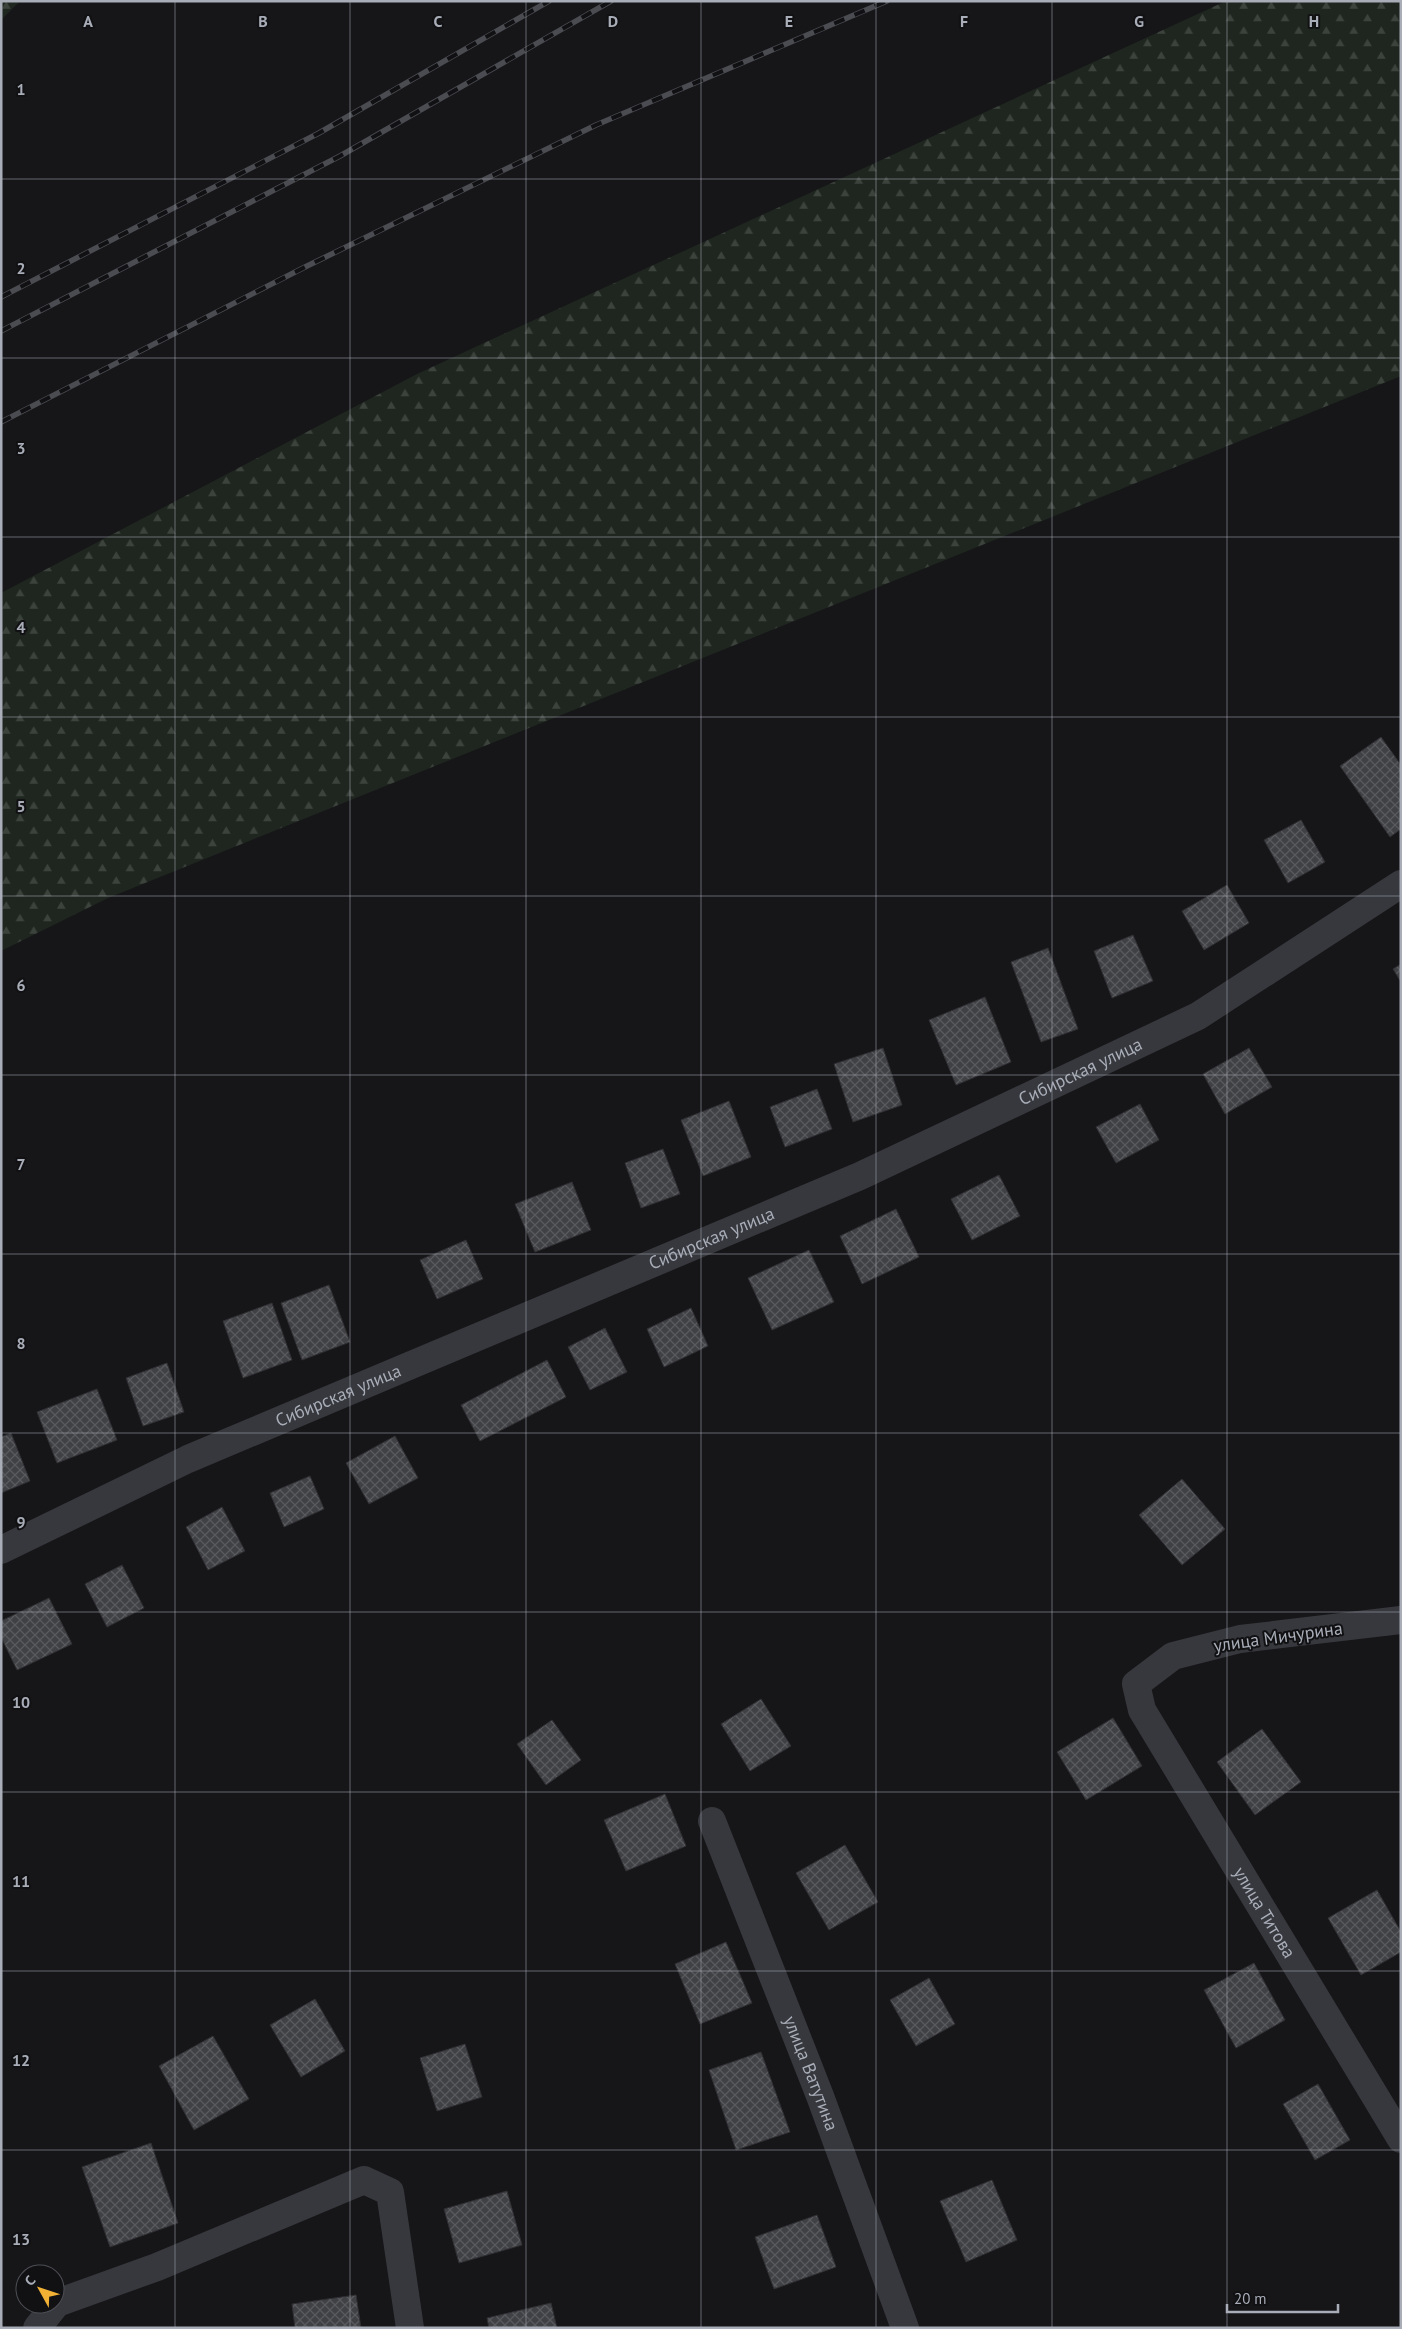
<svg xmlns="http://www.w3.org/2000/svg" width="1402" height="2329" viewBox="0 0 1402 2329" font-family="'PT Sans',sans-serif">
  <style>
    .forest { fill: url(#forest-firs) }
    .building { fill: url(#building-cross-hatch); stroke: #303034 }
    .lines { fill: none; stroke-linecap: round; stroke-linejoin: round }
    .minor { stroke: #37383d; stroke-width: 28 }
    .rail-casing { stroke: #4a4c52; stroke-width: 5.5 }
    .rail { stroke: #111113; stroke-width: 4; stroke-dasharray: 11; stroke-linecap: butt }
    .grid { fill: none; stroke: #a8adb8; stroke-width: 1; stroke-opacity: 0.55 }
    .labels { text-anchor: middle; stroke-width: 4; stroke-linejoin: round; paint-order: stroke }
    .street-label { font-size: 18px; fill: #a8adb8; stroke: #111113 }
    .grid-label { font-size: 16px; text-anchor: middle; font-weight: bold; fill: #a8adb8; stroke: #111113; stroke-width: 4; stroke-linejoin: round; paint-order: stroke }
  </style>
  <defs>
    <pattern id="forest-firs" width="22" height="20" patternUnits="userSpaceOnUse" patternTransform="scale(1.25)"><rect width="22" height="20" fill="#1e261f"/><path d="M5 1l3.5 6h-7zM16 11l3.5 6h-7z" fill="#3c433d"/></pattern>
    <pattern id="building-cross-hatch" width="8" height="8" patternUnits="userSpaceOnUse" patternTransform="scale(1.25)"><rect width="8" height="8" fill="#404145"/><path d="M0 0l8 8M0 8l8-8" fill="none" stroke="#595a5e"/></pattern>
  </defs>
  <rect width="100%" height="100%" fill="#161618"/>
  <path class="forest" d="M1,1H20L1,20Z
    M1226,1H1401V376L108,898L1,951V593L417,374Z"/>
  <path class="building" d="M1381,737L1401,765V829L1390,837L1340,766Z
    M1301,820L1325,862L1288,883L1264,840Z
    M1227,885L1249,923L1204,950L1182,911Z
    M1133,935L1153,981L1112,998L1094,951Z
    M1048,948L1078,1029L1041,1042L1011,962Z
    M1401,964V982L1393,969Z
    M985,997L1011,1062L956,1085L929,1020Z
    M883,1048L902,1105L853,1122L834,1064Z
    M1249,1048L1272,1087L1225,1114L1203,1074Z
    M817,1089L832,1129L785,1147L770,1107Z
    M729,1101L751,1157L703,1176L681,1120Z
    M1140,1104L1159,1140L1116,1163L1096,1127Z
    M663,1149L680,1194L641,1208L625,1163Z
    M999,1175L1020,1216L972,1240L951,1199Z
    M572,1182L591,1230L535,1252L515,1204Z
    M896,1209L919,1257L862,1284L840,1236Z
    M466,1240L483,1279L437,1299L420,1260Z
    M809,1250L834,1302L772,1330L748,1278Z
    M329,1285L350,1342L302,1360L281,1303Z
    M272,1303L292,1360L243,1378L223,1321Z
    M691,1308L708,1346L664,1367L647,1329Z
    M605,1328L627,1372L590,1390L568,1347Z
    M547,1360L566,1397L480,1441L461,1405Z
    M167,1363L184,1412L143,1426L126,1378Z
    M97,1389L117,1440L57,1463L37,1412Z
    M11,1433L30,1481L1,1493V1437Z
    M395,1436L418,1478L369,1504L346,1463Z
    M310,1476L324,1509L284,1527L270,1493Z
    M1182,1479L1225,1529L1182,1565L1139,1515Z
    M222,1507L245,1551L208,1570L186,1527Z
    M122,1565L144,1608L107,1627L85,1584Z
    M49,1598L72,1644L17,1670L1,1637V1621Z
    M761,1699L791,1746L750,1771L721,1724Z
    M1113,1718L1142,1766L1086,1800L1057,1752Z
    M552,1720L581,1760L546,1785L517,1744Z
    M1262,1729L1301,1782L1255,1815L1217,1762Z
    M665,1794L686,1846L626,1871L604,1820Z
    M845,1845L878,1902L829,1930L796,1873Z
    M1377,1890L1401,1932V1952L1361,1975L1328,1918Z
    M726,1942L752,2003L700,2024L675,1964Z
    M1254,1963L1285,2020L1236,2048L1204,1990Z
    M929,1978L955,2024L916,2046L890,2000Z
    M315,1999L345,2051L301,2077L270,2025Z
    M213,2036L249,2099L194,2130L159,2066Z
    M465,2044L482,2097L437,2111L420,2058Z
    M761,2052L790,2132L736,2150L709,2070Z
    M1318,2084L1350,2140L1315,2160L1283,2104Z
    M151,2143L178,2223L110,2247L82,2167Z
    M992,2180L1017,2240L966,2262L940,2201Z
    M507,2191L522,2245L459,2263L444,2209Z
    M817,2215L836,2267L774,2289L755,2237Z
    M356,2295L361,2328H295L292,2304Z
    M551,2303L557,2328H489L487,2318Z"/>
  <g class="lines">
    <g class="minor">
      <path id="s1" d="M1,1550L188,1459L860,1176L1198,1016L1401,884"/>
      <path id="s2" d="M1401,1620L1240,1639L1173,1656L1136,1684L1142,1710L1401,2139"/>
      <path id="s3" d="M712,1821L820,2096L905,2328"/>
      <path d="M37,2328L57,2303L157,2267L364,2180L390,2192L410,2328"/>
    </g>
    <defs>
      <path id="rail" d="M1,297L319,133L549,1
        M1,331L340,156L611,1
        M1,422L305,267L596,125L887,1"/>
    </defs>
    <use href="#rail" class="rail-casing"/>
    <use href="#rail" class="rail"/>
  </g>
  <path class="grid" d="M175,1V2328M350,1V2328M526,1V2328M701,1V2328M876,1V2328M1052,1V2328M1227,1V2328M1,179H1401M1,358H1401M1,537H1401M1,717H1401M1,896H1401M1,1075H1401M1,1254H1401M1,1433H1401M1,1612H1401M1,1792H1401M1,1971H1401M1,2150H1401"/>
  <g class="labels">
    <g class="street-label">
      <text dy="6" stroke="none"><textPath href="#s1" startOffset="1181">Сибирская улица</textPath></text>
      <text dy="6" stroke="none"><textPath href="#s1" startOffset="776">Сибирская улица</textPath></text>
      <text dy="6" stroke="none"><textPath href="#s1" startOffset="371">Сибирская улица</textPath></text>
      <text transform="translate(1278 1637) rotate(-8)" y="6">улица Мичурина</text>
      <text dy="6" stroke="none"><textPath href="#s2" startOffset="541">улица Титова</textPath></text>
      <text dy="6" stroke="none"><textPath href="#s3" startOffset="271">улица Ватутина</textPath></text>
    </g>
  </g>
  <g class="grid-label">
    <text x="88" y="27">A</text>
    <text x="263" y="27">B</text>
    <text x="438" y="27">C</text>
    <text x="613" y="27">D</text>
    <text x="789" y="27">E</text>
    <text x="964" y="27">F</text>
    <text x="1139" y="27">G</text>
    <text x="1314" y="27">H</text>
    <text x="21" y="95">1</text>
    <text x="21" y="274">2</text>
    <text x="21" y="454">3</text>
    <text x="21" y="633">4</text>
    <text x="21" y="812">5</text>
    <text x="21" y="991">6</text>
    <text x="21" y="1170">7</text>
    <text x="21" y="1349">8</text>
    <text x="21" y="1528">9</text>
    <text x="21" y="1708">10</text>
    <text x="21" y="1887">11</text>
    <text x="21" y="2066">12</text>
    <text x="21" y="2245">13</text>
  </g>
  <rect width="1402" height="2329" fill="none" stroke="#a8adb8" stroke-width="5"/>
  <g transform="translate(40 2289) rotate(310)"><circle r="24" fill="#111113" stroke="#4d4f55"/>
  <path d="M0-4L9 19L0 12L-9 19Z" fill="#f2b134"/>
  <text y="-8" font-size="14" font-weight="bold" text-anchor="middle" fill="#a8adb8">С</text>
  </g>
  <path d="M1227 2304v8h111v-8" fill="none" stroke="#a8adb8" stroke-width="2.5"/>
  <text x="1234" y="2304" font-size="15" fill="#a8adb8" stroke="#111113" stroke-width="4" paint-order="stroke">20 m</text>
</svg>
